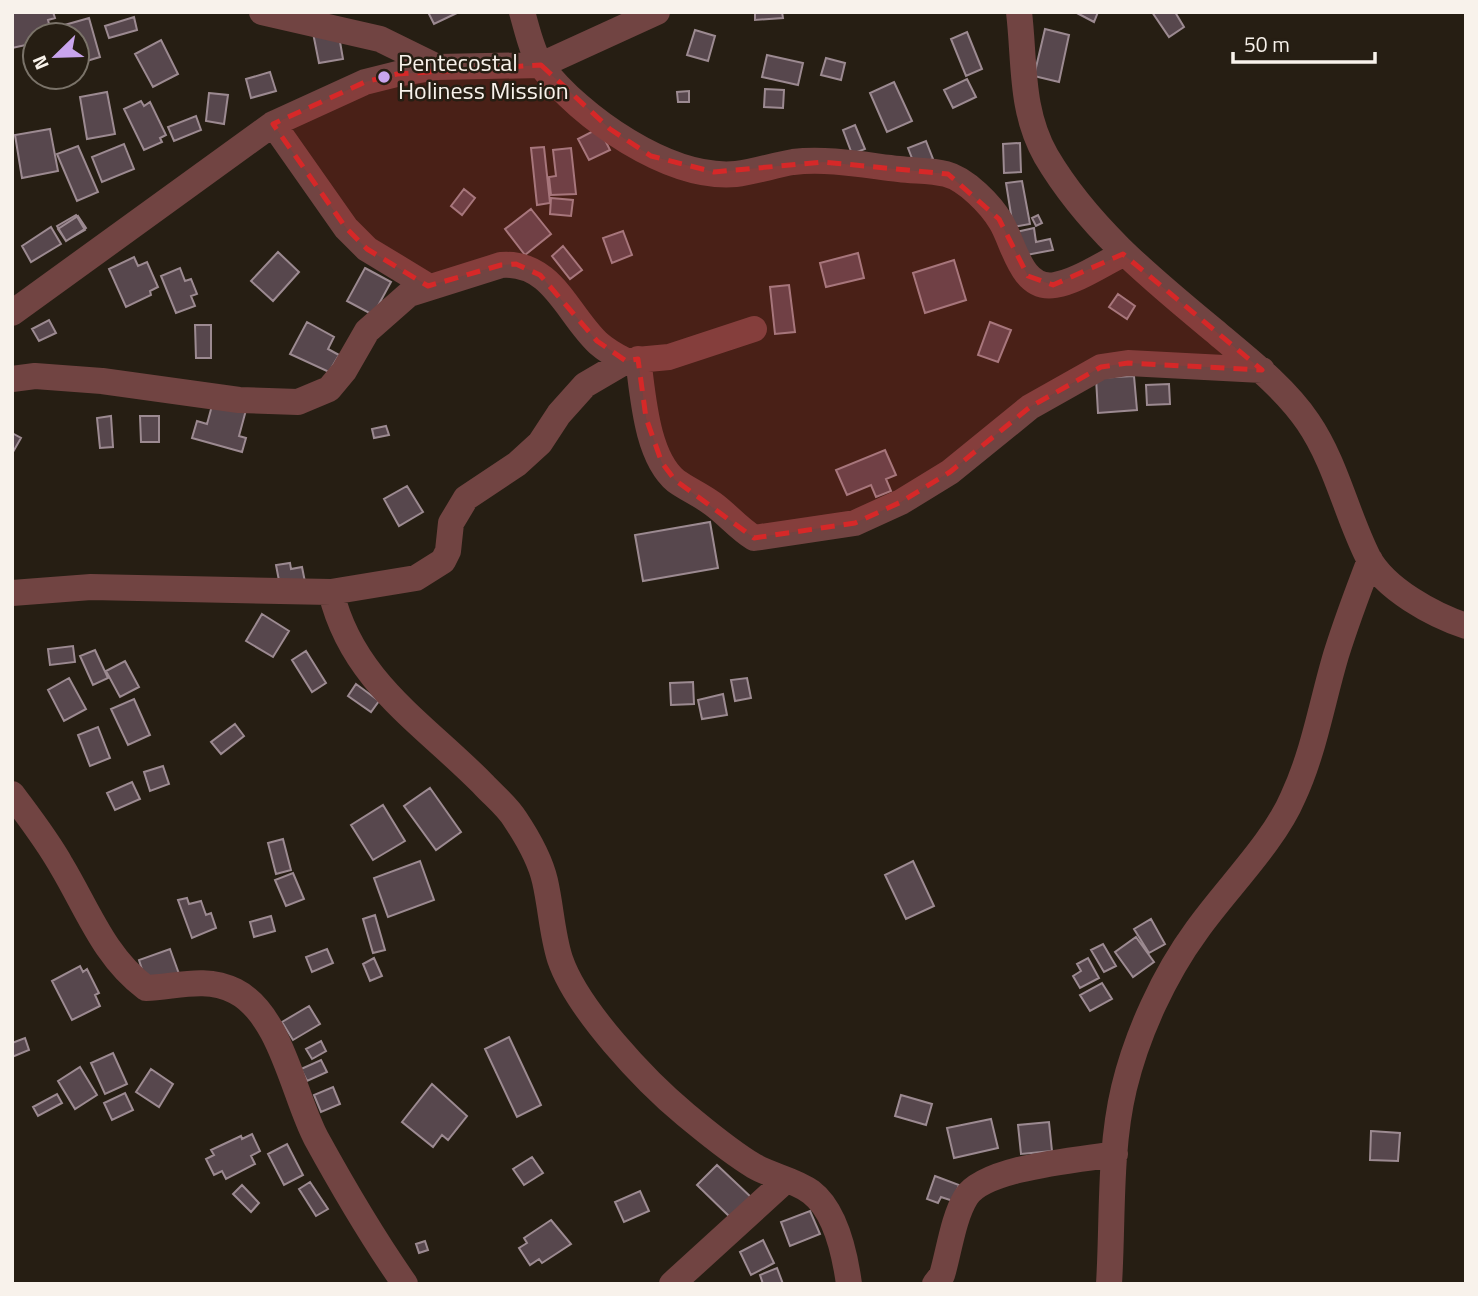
<svg xmlns="http://www.w3.org/2000/svg" width="1478" height="1296" viewBox="0 0 1478 1296" font-family="'Titillium Web',sans-serif">
  <style>
    .building { fill: #57474d; stroke: #9c8a91; stroke-width: 2 }
    .lines { fill: none; stroke-linecap: round; stroke-linejoin: round }
    .minor { stroke: #714442; stroke-width: 26 }
    .marked { fill: #d62828; fill-opacity: 0.2; stroke: #d62828; stroke-width: 5; stroke-dasharray: 14 9; stroke-linejoin: round }
    .poi-dot { fill: #c9a5ee; stroke: #261e13; stroke-width: 2.5 }
    .labels { text-anchor: middle; stroke-width: 5; stroke-linejoin: round; paint-order: stroke }
    .poi-label { font-size: 24px; fill: #f8f2eb; stroke: #261e13; text-anchor: start }
  </style>
  <rect width="100%" height="100%" fill="#261e13"/>
  <path class="building" d="M12,12H53L55,18L48,20L52,35H35V43L12,48Z
    M428,12H459L434,24Z
    M755,12H782L783,18L755,20Z
    M1075,12H1098L1094,22Z
    M1152,12H1175L1184,27L1169,37Z
    M134,17L137,30L109,38L105,26Z
    M89,18L100,57L77,64V35H64L61,26Z
    M1045,29L1069,35L1059,82L1034,76Z
    M695,30L715,36L708,61L687,55Z
    M967,32L982,69L966,76L951,39Z
    M313,33L339,36L343,59L319,63Z
    M161,40L178,74L153,87L135,54Z
    M767,55L803,63L798,85L762,77Z
    M826,58L845,63L841,80L821,75Z
    M270,72L276,91L251,98L246,79Z
    M967,79L976,97L953,108L944,90Z
    M894,82L912,121L887,132L870,93Z
    M765,89L784,90L783,108L764,107Z
    M689,91V102H678L677,92Z
    M107,92L115,134L87,139L80,97Z
    M209,93L228,95L224,124L206,121Z
    M141,101L144,106L150,102L166,135L160,138L162,142L144,150L124,109Z
    M196,116L201,130L174,141L168,127Z
    M855,125L865,149L852,154L843,130Z
    M599,128L610,150L589,160L578,139Z
    M50,129L58,171L22,178L15,135Z
    M926,141L933,159L915,166L908,148Z
    M1020,143L1021,172L1004,173L1003,144Z
    M124,144L134,169L102,182L92,157Z
    M78,146L98,192L77,201L57,154Z
    M544,147L550,203L537,205L531,148Z
    M571,148L576,194L551,195L549,177L556,176L553,150Z
    M1022,181L1030,224L1013,227L1006,183Z
    M464,189L475,198L462,215L451,206Z
    M551,198L573,200L571,216L550,214Z
    M531,209L551,234L525,255L505,229Z
    M76,215L85,230L66,241L57,226Z
    M1038,215L1042,223L1036,226L1032,218Z
    M78,216L86,228L66,241L58,229Z
    M51,227L61,244L31,262L22,246Z
    M1034,228L1036,242L1050,239L1053,250L1021,256L1016,232Z
    M623,231L632,255L612,263L603,238Z
    M563,246L582,270L570,279L552,256Z
    M278,252L299,272L273,301L251,281Z
    M858,253L864,278L826,287L820,263Z
    M134,257L138,266L147,262L158,287L150,291L151,295L126,307L109,269Z
    M954,260L966,300L925,313L913,273Z
    M180,268L185,281L191,279L197,294L191,296L195,306L176,313L161,276Z
    M365,268L391,282L373,315L347,301Z
    M789,285L795,332L775,334L770,287Z
    M1118,294L1135,306L1127,319L1109,307Z
    M49,320L56,333L39,341L32,329Z
    M307,322L334,337L328,349L339,355L329,372L290,354Z
    M990,322L1011,330L998,362L978,355Z
    M195,325H211V358H196Z
    M1134,376L1137,410L1098,413L1096,378Z
    M1169,384L1170,404L1147,405L1146,385Z
    M213,402L246,410L239,436L246,438L242,452L192,438L197,421L207,424Z
    M111,416L113,447L100,448L97,418Z
    M140,416H159V442H141Z
    M386,426L389,435L374,438L372,429Z
    M12,433L21,438L13,452H12Z
    M885,450L896,475L886,479L891,491L876,497L871,485L847,495L836,470Z
    M407,486L423,512L399,526L384,499Z
    M710,522L718,568L643,581L635,535Z
    M290,563L291,569L302,567L305,582L280,586L276,565Z
    M262,614L289,631L273,657L246,641Z
    M73,646L75,662L50,665L48,649Z
    M95,650L108,678L93,685L80,656Z
    M306,651L326,683L312,692L292,660Z
    M125,661L139,687L120,697L106,671Z
    M69,678L86,709L64,721L48,690Z
    M747,678L751,698L735,701L731,680Z
    M693,682L694,704L671,705L670,683Z
    M356,684L379,701L371,712L348,696Z
    M723,694L727,715L702,719L698,700Z
    M134,699L150,735L128,745L111,709Z
    M235,724L244,736L221,754L211,742Z
    M98,727L110,758L90,766L78,735Z
    M163,766L169,784L150,791L144,772Z
    M132,782L140,799L115,810L107,793Z
    M430,788L461,832L436,850L404,806Z
    M383,805L405,841L373,860L351,825Z
    M283,839L291,870L276,874L268,843Z
    M420,861L434,900L388,917L374,878Z
    M913,861L934,906L906,919L885,875Z
    M293,873L304,899L286,906L275,880Z
    M187,898L189,904L201,901L206,915L211,913L216,928L192,938L178,900Z
    M375,915L385,950L373,953L363,919Z
    M271,916L275,931L254,937L250,922Z
    M1151,919L1165,944L1149,953L1134,929Z
    M1136,937L1154,962L1133,977L1115,952Z
    M1103,944L1116,966L1104,972L1091,950Z
    M170,949L179,974L147,985L139,960Z
    M327,949L333,963L312,972L306,957Z
    M374,958L382,976L370,981L363,964Z
    M1088,958L1099,978L1080,988L1073,976L1081,971L1077,964Z
    M80,966L83,972L87,969L99,993L95,995L100,1006L72,1020L52,981Z
    M1102,983L1112,999L1090,1011L1080,995Z
    M309,1006L320,1024L293,1040L282,1022Z
    M509,1037L541,1105L517,1117L485,1049Z
    M25,1038L29,1050L12,1057V1043Z
    M321,1041L326,1051L312,1059L306,1049Z
    M113,1053L127,1084L105,1094L91,1063Z
    M321,1060L327,1072L307,1081L301,1069Z
    M80,1067L97,1095L75,1109L58,1081Z
    M151,1069L173,1084L159,1107L136,1092Z
    M432,1084L467,1116L448,1140L442,1135L433,1147L402,1122Z
    M333,1087L340,1104L321,1112L314,1095Z
    M125,1093L133,1110L112,1120L104,1103Z
    M57,1094L62,1103L38,1116L33,1107Z
    M901,1095L932,1104L926,1125L895,1116Z
    M991,1119L998,1148L954,1158L947,1128Z
    M1049,1122L1052,1151L1021,1154L1018,1125Z
    M1371,1131L1400,1133L1398,1161L1370,1160Z
    M252,1134L260,1151L251,1156L255,1164L226,1179L222,1171L214,1175L206,1159L214,1155L211,1150L241,1136L242,1139Z
    M287,1144L303,1175L284,1185L268,1154Z
    M532,1157L543,1173L524,1185L513,1169Z
    M717,1165L752,1198L732,1219L697,1185Z
    M935,1176L959,1185L953,1201L941,1197L938,1203L927,1199Z
    M310,1182L328,1209L316,1216L299,1189Z
    M242,1185L259,1203L251,1212L233,1194Z
    M640,1191L649,1211L624,1222L615,1202Z
    M810,1211L820,1234L790,1246L781,1222Z
    M551,1220L571,1244L542,1263L539,1259L530,1265L519,1248L527,1243L524,1238Z
    M763,1240L774,1263L751,1275L740,1252Z
    M425,1241L428,1250L419,1253L416,1244Z
    M777,1268L783,1284H763L760,1275Z"/>
  <g class="lines">
    <path class="minor" d="M262,12L380,39L437,67
      M522,12C527,29 532,53 542,67C580,117 669,180 736,174C755,172 774,165 793,162C827,158 864,165 899,169C914,171 931,170 946,174C966,179 991,205 1001,222C1014,243 1021,291 1055,285C1078,281 1102,264 1123,254
      M1019,12C1025,63 1020,110 1046,156C1089,229 1153,280 1218,334C1249,360 1285,388 1308,422C1336,463 1346,513 1368,557C1385,589 1433,615 1466,626
      M273,124L346,228L367,249L428,286
      M12,313L273,124L365,82L397,74L437,67L541,65L657,12
      M638,359C643,394 646,456 676,481C687,489 701,495 713,504C728,515 738,528 754,538L855,523L901,502L950,472L1030,407L1101,367L1128,363L1262,370
      M12,379L35,376L102,381L239,400L298,402L329,389L344,371L367,331L409,294L501,265C552,261 567,314 598,343C607,351 616,356 626,361
      M331,592C352,681 423,723 483,784C493,795 507,806 515,819C527,837 540,859 545,881C551,907 552,934 560,959C577,1009 645,1081 686,1115C708,1133 729,1151 754,1166C771,1176 795,1180 811,1192C836,1211 845,1255 849,1284
      M12,593L91,587L331,592L416,578L443,561L448,551L451,523L466,498L517,464L540,443L559,414L585,385L626,361L669,357L754,329
      M12,794C29,817 47,840 61,865C87,908 104,957 146,988C176,987 205,976 235,991C281,1014 294,1097 316,1138C344,1189 372,1237 405,1284
      M672,1284L785,1181
      M935,1284L942,1275C949,1252 953,1218 966,1197C985,1167 1079,1160 1115,1154
      M1109,1284C1113,1220 1109,1151 1124,1088C1137,1034 1164,975 1197,930C1226,889 1274,842 1293,797C1314,752 1322,702 1336,655C1346,623 1358,591 1370,560"/>
  </g>
  <path class="marked" d="M541,65L610,129L651,156L714,172L823,162L948,174L999,219L1028,276L1053,285L1123,254L1262,370L1128,363L1101,367L1030,407L950,472L901,502L855,523L754,538L675,480L662,463L646,418L638,359L626,361L597,341L540,275L516,264L501,265L428,286L367,249L346,228L273,124L365,82L397,74Z"/>
  <circle class="poi-dot" cx="384" cy="77" r="7"/>
  <g class="labels">
    <g class="poi-label">
      <text x="398" y="71">Pentecostal<tspan x="398" dy="28">Holiness Mission</tspan></text>
    </g>
  </g>
  <rect width="1478" height="1296" fill="none" stroke="#f8f2eb" stroke-width="28"/>
  <g transform="translate(56 56) rotate(247)"><circle r="33" fill="#261e13" stroke="#7a7369" stroke-width="2"/>
  <path d="M0-5L12 26L0 18L-12 26Z" fill="#c9a5ee"/>
  <text y="-10" font-size="19" font-weight="bold" text-anchor="middle" fill="#f8f2eb">N</text>
  </g>
  <path d="M1233 52v10h142v-10" fill="none" stroke="#f8f2eb" stroke-width="3.5"/>
  <text x="1244" y="52" font-size="21" fill="#f8f2eb" stroke="#261e13" stroke-width="5" paint-order="stroke">50 m</text>
</svg>
